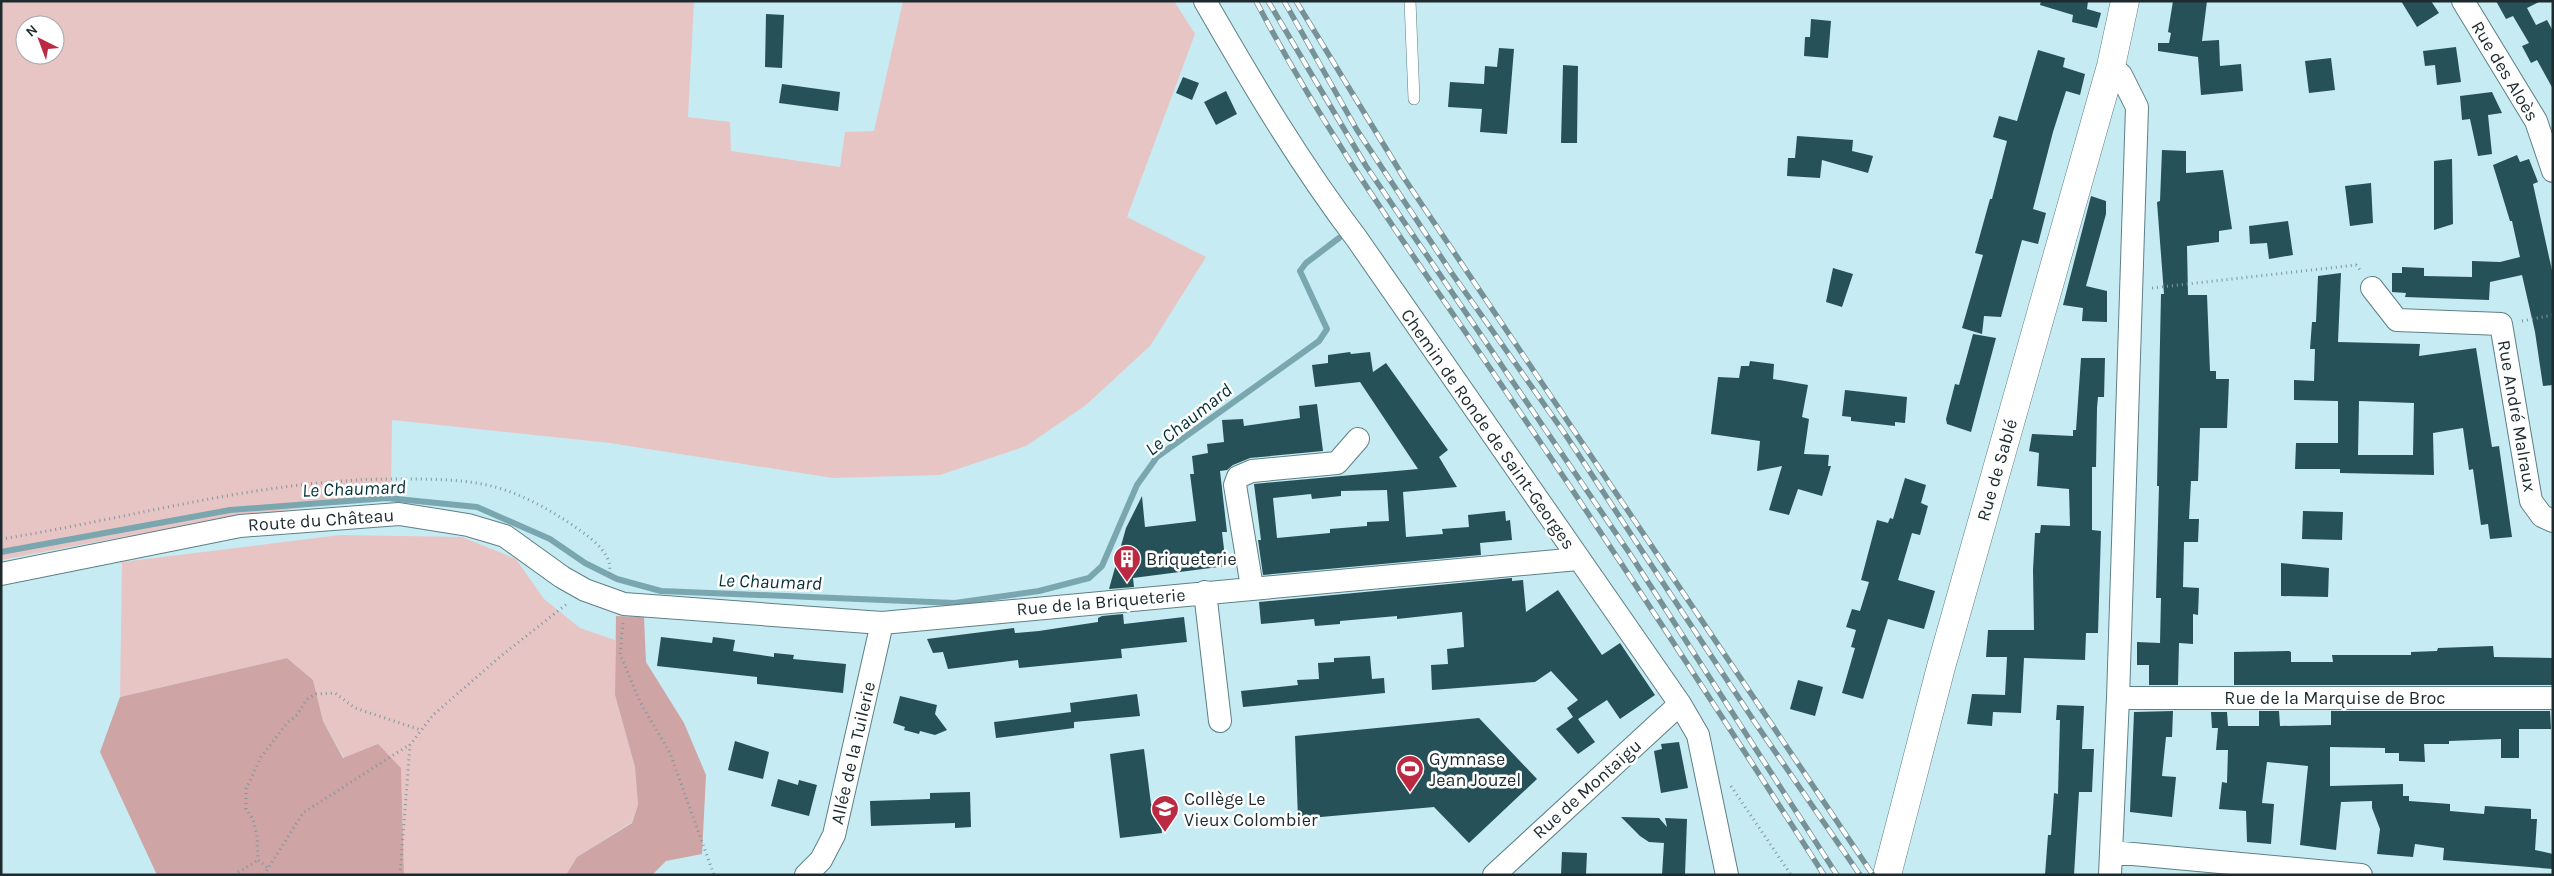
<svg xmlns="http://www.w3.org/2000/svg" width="2554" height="876" viewBox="0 0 2554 876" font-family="Karla,sans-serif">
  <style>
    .green { fill: #e8c5c5; fill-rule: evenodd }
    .forest { fill: #cea4a4 }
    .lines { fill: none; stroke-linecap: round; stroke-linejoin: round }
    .stream { stroke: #7aa7af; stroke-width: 6 }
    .building { fill: #265158; fill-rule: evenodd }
    .service-casing { stroke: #5d8086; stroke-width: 12 }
    .minor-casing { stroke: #5d8086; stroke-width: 24 }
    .secondary-casing { stroke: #5d8086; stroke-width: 29 }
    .path { stroke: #7d989d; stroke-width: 3; stroke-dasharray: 1 4; stroke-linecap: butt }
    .service { stroke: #fff; stroke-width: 11 }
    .minor { stroke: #fff; stroke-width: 22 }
    .secondary { stroke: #fff; stroke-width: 28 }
    .rail-casing { stroke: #779297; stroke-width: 5.5 }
    .rail { stroke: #fff; stroke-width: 4; stroke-dasharray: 11; stroke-linecap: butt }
    .labels { text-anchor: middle; stroke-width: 5; stroke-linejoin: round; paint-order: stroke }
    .street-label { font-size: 18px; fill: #1d2b2e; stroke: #fff }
    .poi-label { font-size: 18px; fill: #1d2b2e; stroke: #fff; text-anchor: start }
    .water-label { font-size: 19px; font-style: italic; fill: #033138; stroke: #fff }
  </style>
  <rect width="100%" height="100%" fill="#c6ebf2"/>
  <path class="green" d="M1,1H694L688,117L730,122L731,151L840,167L845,132L874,131L903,1H1174L1195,34L1127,217L1206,257L1150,346L1086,405L1026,446L940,475L833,478L610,443L392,420L391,493L122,537L1,560ZM25,25H55V55H25Z
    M340,535L462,537L516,559L544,599L580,628L615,640V695L635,767L638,805L632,822L577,857L566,875H404L401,768L344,758L323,721L313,680L287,658L120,697L122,562Z"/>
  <path class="forest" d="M616,616L644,617L646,662L684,723L706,775L702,854L666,861L652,875H566L577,857L632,823L638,805L635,767L615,695Z
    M287,658L313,680L323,721L343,758L378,744L401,768L404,875H157L100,752L120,697Z"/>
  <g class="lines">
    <path class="stream" d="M1,552L230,510L387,498L477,507L550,539L585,563L617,579L661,591L955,603L1039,591L1089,578L1102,566L1137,485L1157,457L1319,341L1327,329L1300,271L1306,263L1339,238"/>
  </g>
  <path class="building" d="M2041,1H2088L2087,9L2101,13L2097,28L2072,22L2073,15L2040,5Z
    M2173,1H2207L2202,41L2219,40L2220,66L2241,64L2243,91L2201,95L2198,57L2158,51V43H2169L2171,33L2168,32Z
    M2401,1H2431L2439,13L2417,27Z
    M2496,1H2541L2527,8L2536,25L2547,20L2553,31V89L2537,60L2531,63L2522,46L2529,43L2513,16L2506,19Z
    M766,14L784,15L782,68L765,67Z
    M1811,19L1831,21L1828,58L1804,56L1805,37H1810Z
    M2456,47L2461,82L2437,85L2435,65L2425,66L2423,51Z
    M1499,48L1514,49L1507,134L1480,132L1482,109L1448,107L1450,82L1484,84L1485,66L1497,67Z
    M2038,50L2065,58L2063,67L2085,74L2080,95L2066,91L2053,132L2033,209L2046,213L2038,244L2022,240L2001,317L1984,316L1982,334L1962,328L1983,255L1975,253L1990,199H1992L2007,141L1993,137L1999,116L2017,121Z
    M2331,58L2335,90L2309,93L2305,61Z
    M1563,65L1578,66L1577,143H1561Z
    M1183,77L1199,83L1192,100L1176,93Z
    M782,84L840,92L838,111L779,103Z
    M1226,91L1237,114L1216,125L1204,102Z
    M2492,92L2502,113L2488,115L2492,154L2478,156L2470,119L2462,120L2460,96Z
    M1797,136L1853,140L1852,151L1873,156L1868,173L1822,160L1820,178L1787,176L1788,158H1795Z
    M2162,150L2186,151V173L2223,170L2232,229L2219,231V242L2187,246L2188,295H2207L2210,371H2216V379H2229L2227,428H2200L2198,481H2191L2189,519H2199L2198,542H2184L2183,587L2199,588L2198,615L2193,614V644L2179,643L2178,685H2149V665H2137V642L2160,643L2161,598H2156L2159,486H2157L2161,294H2164L2157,202L2160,201Z
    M2517,155L2520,162L2529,159L2538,182L2533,184L2553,275V385L2543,386L2535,332L2522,275L2490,282L2489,300L2405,297L2406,293L2392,292V273H2402V267L2424,268V276L2472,277V261L2500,262L2520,257L2512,221H2510L2493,165Z
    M2452,159L2453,224L2434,230V161Z
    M2371,183L2373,223L2350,226L2345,186Z
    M2091,196L2106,201V214L2086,286L2107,291V322L2082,321L2083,308L2063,305Z
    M2288,221L2293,255L2269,259L2267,243L2250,244L2249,226Z
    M1833,268L1853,274L1842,307L1826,302Z
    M2341,273L2338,342L2420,344L2419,356L2476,348L2492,447L2499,446L2512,537L2490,539L2488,524L2481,525L2473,469L2469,470L2463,428L2433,433L2434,475L2340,473V469H2295L2296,443H2338V401L2294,400V380L2314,381L2315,349H2310L2312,322H2316L2318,276ZM2359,401L2414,403L2413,455H2358Z
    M1973,334L1996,338L1971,432L1947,424L1946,419L1955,384L1959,385Z
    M1350,352L1351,354L1370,352L1373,372L1386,363L1448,450L1439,457L1457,487L1403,492L1406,537L1443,534L1442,529L1469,527L1468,515L1505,511L1506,521L1510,520L1512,540L1480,543L1481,555L1263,575L1258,540H1261L1254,484L1418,469L1360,382L1315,387L1312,365L1328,363V355ZM1387,490L1389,521L1367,522V526L1330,529V533L1277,538L1273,498L1311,494L1312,499L1341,496V491Z
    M2081,358H2105L2104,397H2098L2097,408L2096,467H2092V530L2101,531L2098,633H2086L2085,660L2024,658L2021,713L1993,712L1992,726L1967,724L1972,694L2005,695L2007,657H1986L1988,630H2034L2033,570L2035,533H2040L2041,525L2070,526L2069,489L2037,486L2039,453L2029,451L2032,434L2073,436V430H2076Z
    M1750,361L1774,364L1773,379L1808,385L1802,417L1809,419L1804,454L1829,455L1828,466H1831L1822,496L1798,489L1789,515L1769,510L1782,466L1757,471L1760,441L1711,434L1718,377L1739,378L1741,366H1749Z
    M1845,390L1907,397L1905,423L1895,422V426L1851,421V417L1842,416Z
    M1317,404L1323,451L1250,458L1233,465L1227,470L1220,471L1227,532H1222L1226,566L1133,578L1134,587L1109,589L1126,528L1142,496L1145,527L1196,521L1190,474H1194L1192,456L1208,453L1207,444L1224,442L1222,420L1243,419L1244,426L1300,418L1299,406Z
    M1905,478L1926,485L1921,503L1928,506L1920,535L1912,533L1898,580L1935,591L1924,629L1888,619L1863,699L1842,693L1855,648L1851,647L1856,630L1846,627L1852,609L1860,611L1869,582L1861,580L1877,520L1888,523L1890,518L1893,519Z
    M2303,511L2343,512L2342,540L2302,539Z
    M2281,563L2329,568L2328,597L2281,596Z
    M1512,578V581L1523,580L1526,612L1558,590L1602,655L1620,643L1655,695L1620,719L1607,700L1578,719L1595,742L1578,754L1556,729L1573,717L1567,708L1578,700L1551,671L1535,682L1432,690L1431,665L1448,664L1447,649L1464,647L1462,612L1397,619V616L1340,621V624L1315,626L1314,619L1261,624L1259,602Z
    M1123,614L1124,624L1184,617L1187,642L1121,649L1122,658L1019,668L1018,660L948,669L943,652L933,653L927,639L1014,628L1015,633L1039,631L1098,622V618L1102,616Z
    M661,637L712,643L713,637L735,640L733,651L774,657V653L794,655L793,659L846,664L843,693L757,684V677L657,666Z
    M2493,646L2494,657L2553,658V685H2234V652L2289,651L2291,652V662H2333L2332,655H2411V652L2437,651L2438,648Z
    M1370,656L1372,679L1384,678L1385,693L1243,707L1241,691L1298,685L1297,680L1319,679L1318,663L1334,662V658Z
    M1798,680L1823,687L1815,716L1790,709Z
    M1137,694L1140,716L1074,722V728L996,738L994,722L1071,712L1070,703Z
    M900,696L937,705L935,714L947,730L935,735L920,731L919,734L904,730L905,727L893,723Z
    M2057,705L2084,706L2082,749H2094L2092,792H2079L2074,875H2045L2048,835H2051L2054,793L2058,794L2060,720H2056Z
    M2173,711L2172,737H2166L2162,776L2176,777L2172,817L2130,812L2134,712Z
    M2259,711H2279L2280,726L2331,725V711H2550L2551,729H2519V758H2501V739L2449,741V744H2424L2425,762L2399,761V753H2385V748L2330,747V786L2403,784V796H2409V801L2450,804V811L2484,814L2485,806L2531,809V819H2537L2535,850L2553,854V869L2443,860L2444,848L2415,844L2413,857L2377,854L2380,829L2372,808V801L2341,802L2336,850L2300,845L2308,766L2267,762L2262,803L2274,804L2271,844L2247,842L2246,811L2219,809L2222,782L2227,783L2228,750H2216L2218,728H2212L2211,712H2227L2228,726H2259Z
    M1479,718L1537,779L1469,843L1434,807L1298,819L1295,736Z
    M735,741L769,752L763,779L728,770Z
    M1679,742L1688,788L1661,793L1654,751L1662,749L1661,744Z
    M1144,749L1151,804L1159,803L1162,833L1120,838L1110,754Z
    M778,779L798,785L799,780L817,785L809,816L771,806Z
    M970,792L971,827L955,828V823L871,826L870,801L930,799V793Z
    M1621,817L1659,818L1667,827L1665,818L1687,819L1685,875H1662L1664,843L1649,842L1640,836Z
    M1562,852L1587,853L1586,875H1561Z"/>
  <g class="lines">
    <defs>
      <path id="service" d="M1410,1L1414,99"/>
      <path id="minor" d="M1205,1C1252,83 1300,164 1357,239L1680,704L1698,735L1727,875
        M2463,1L2536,121L2553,171
        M2372,288L2397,320L2501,324L2531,501L2542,516L2553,521
        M1,574L240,526L399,514L468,525L505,536L562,577L585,590L624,604L882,623L1578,559
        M1252,587L1235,485L1238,477L1252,471L1337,463L1358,439
        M1205,592L1220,721
        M2118,698H2553
        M2111,852L2361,875
        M806,875L821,860L834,835L882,623
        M1494,875L1680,704
        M2110,875L2118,698L2137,107L2121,75L2111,66"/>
      <path id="secondary" d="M1887,875L1941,667L2111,66L2125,1"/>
    </defs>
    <use href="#service" class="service-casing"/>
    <use href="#minor" class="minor-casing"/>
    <use href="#secondary" class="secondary-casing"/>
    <path class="path" d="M2152,288L2356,265L2361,271
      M2522,321L2553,315
      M1,539C134,518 265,478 401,479C434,479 470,479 502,489C532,499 559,515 585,534C597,543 616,560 608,576
      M623,623L620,654L640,702L670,753L714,875
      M1731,786L1791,875
      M267,867L258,860L257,836L253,819L246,809V789L261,757L288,722L297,715L306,700L316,694L335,693L355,708L421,730
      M234,875L258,860
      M264,875L303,813L409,745
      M400,875L410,745L433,715L501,656L568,603"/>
    <use href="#service" class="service"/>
    <use href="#minor" class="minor"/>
    <use href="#secondary" class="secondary"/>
    <defs>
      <path id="rail" d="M1256,1C1329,142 1425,271 1513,402C1619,558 1722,716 1824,875
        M1268,1L1366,166L1630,554L1837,875
        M1284,1L1357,130L1451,272L1565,434L1756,724L1860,875
        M1296,1L1404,178L1873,875"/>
    </defs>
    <use href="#rail" class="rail-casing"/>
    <use href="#rail" class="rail"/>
  </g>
  <defs>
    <symbol id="building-pin" viewBox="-11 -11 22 30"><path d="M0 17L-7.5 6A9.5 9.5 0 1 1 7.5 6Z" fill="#bb2a42" stroke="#fff"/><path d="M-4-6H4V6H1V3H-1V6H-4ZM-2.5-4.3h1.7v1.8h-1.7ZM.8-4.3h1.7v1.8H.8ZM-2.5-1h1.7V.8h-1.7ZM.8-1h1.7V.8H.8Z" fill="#fff"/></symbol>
    <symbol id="stadium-pin" viewBox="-11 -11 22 30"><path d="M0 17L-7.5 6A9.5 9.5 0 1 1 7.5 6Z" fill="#bb2a42" stroke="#fff"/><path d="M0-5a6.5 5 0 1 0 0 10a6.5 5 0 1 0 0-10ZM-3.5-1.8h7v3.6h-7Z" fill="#fff"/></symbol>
    <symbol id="school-pin" viewBox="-11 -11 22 30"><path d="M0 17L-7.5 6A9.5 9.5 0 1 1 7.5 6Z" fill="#bb2a42" stroke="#fff"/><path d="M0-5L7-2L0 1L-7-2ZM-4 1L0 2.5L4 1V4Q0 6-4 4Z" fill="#fff"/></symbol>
  </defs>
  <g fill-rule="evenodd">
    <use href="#building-pin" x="1111" y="543" width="32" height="43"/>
    <use href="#stadium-pin" x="1394" y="753" width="32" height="43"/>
    <use href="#school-pin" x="1149" y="793" width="32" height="43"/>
  </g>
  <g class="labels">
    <g class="street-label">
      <text transform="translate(2505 71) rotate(59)" y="6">Rue des Aloès</text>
      <text transform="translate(2517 416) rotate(80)" y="6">Rue André Malraux</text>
      <text transform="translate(1488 429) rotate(55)" y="6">Chemin de Ronde de Saint-Georges</text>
      <text transform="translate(1997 470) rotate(-74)" y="6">Rue de Sablé</text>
      <text transform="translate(321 520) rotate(-4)" y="6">Route du Château</text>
      <text transform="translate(1101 602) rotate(-5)" y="6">Rue de la Briqueterie</text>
      <text x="2335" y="704">Rue de la Marquise de Broc</text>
      <text transform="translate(853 753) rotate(-77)" y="6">Allée de la Tuilerie</text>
      <text transform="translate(1587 789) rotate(-42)" y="6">Rue de Montaigu</text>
    </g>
    <g class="poi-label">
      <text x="1146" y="565">Briqueterie</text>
      <text x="1429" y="765">Gymnase<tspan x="1429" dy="21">Jean Jouzel</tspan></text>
      <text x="1184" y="805">Collège Le<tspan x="1184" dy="21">Vieux Colombier</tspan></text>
    </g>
    <g class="water-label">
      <text transform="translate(1188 419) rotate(-38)" y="7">Le Chaumard</text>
      <text transform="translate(354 488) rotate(-2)" y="7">Le Chaumard</text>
      <text transform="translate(770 581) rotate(2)" y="7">Le Chaumard</text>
    </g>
  </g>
  <rect width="2554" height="876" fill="none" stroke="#1d2b2e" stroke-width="5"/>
  <g transform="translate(40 40) rotate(318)"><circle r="24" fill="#ffffff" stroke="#a5aaab"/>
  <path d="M0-4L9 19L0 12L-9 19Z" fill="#bb2a42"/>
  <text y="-8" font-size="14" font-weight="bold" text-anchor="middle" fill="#1d2b2e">N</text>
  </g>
</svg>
